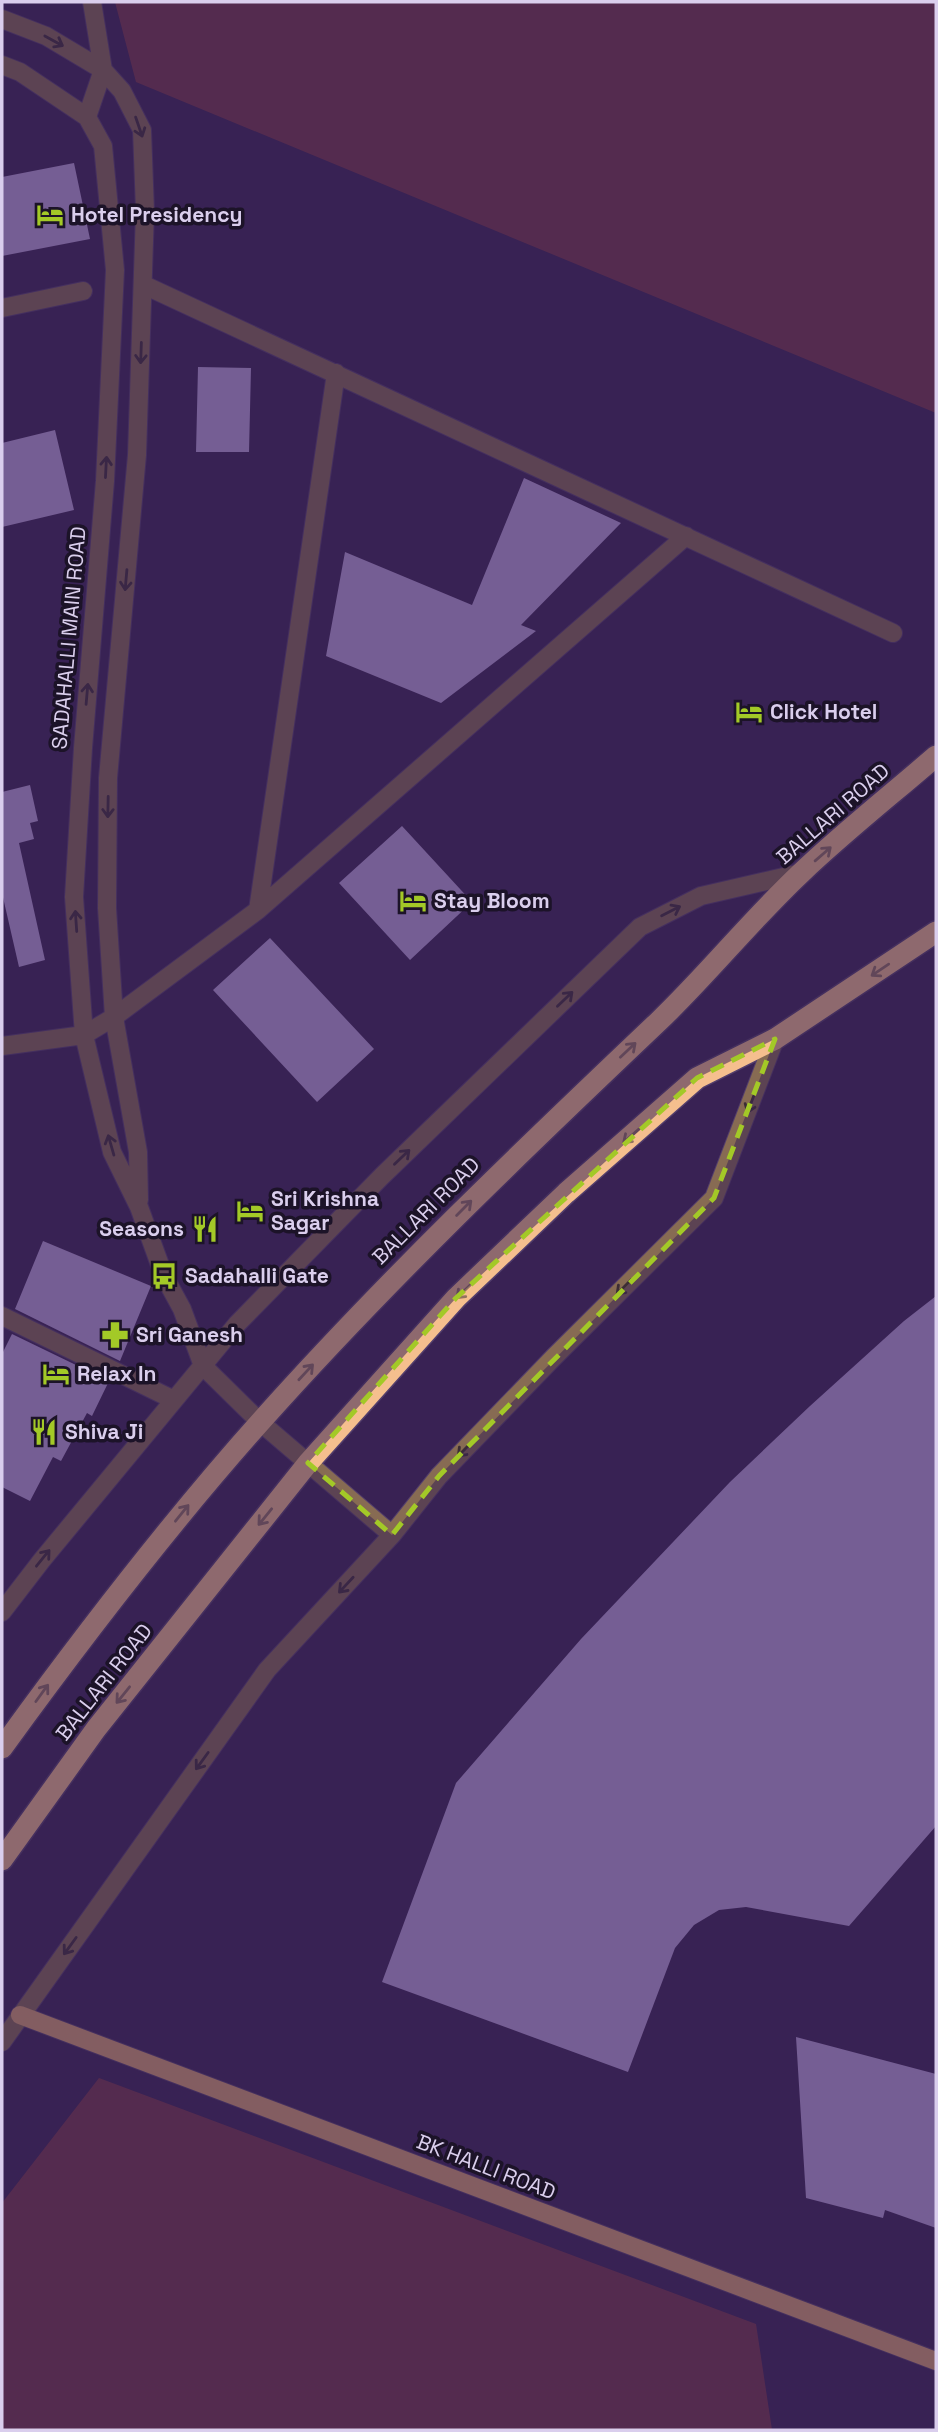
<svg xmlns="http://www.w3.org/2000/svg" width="938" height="2432" viewBox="0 0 938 2432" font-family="'Space Grotesk',sans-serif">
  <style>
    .green { fill: #77374a }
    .building { fill: #bea6e2 }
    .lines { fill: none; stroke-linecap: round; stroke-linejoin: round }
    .minor-casing { stroke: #533e6c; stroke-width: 20 }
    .major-casing { stroke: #533e6c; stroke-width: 20 }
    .highway-casing { stroke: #533e6c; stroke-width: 24 }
    .minor { stroke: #876b53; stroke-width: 18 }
    .major { stroke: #dda471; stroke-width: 18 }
    .highway { stroke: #f5bf8e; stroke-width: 21 }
    .oneway { stroke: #3c2d35 }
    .oneway2 { stroke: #937260 }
    .marked { fill: none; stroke: #a3c927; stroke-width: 5; stroke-dasharray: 14 9; stroke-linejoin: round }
    .labels { text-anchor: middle; stroke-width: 7; stroke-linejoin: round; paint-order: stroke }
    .poi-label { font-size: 21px; font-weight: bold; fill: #daceed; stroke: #1c1328; text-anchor: start }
    .street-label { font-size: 21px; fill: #daceed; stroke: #1c1328 }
  </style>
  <rect width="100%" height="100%" fill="#392254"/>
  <path class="green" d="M115,2H936V413L136,82Z
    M99,2078L756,2324L772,2430H2V2203Z"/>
  <path class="building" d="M74,163L90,239L2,256V177Z
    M198,367L251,368L249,452H196Z
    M55,430L74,510L2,527V443Z
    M524,478L621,523L521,625L536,631L441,703L326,656L345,552L472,605Z
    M30,785L38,821L30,823L34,839L19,843L45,960L19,967L2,893V792Z
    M402,826L472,902L410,960L339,883Z
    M270,938L374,1049L317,1102L213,990Z
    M43,1241L151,1286L120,1361L15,1309Z
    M936,1296V1826L849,1926L746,1907L719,1910L694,1925L675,1948L628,2072L382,1982L456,1783L581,1639L730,1482L810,1406L904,1321Z
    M12,1334L109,1381L92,1416L87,1413L61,1461L53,1457L30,1501L2,1487V1354Z
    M796,2037L936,2074V2228L885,2210L883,2218L806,2198Z"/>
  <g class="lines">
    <defs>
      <path id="minor" d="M92,2L103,70L87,117L103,146L115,270L105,481L83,748L74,897L84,1035L112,1152L139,1207L164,1276L182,1309L203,1366L260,1422L392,1535
        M2,19L46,36L103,70L122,91L142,130L145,211L137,455L108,778L107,908L114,1017L138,1152L139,1200
        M2,65L20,72L87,117
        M144,285L893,633
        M2,308L83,291
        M258,910L336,373
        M2,1046L84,1035L114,1017L258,910L686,536
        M2,1316L174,1400
        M2,1612L42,1560L237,1324L382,1176L640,927L701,896L801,873
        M2,2042L267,1670L392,1535L439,1476L554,1357L714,1198L775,1039"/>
      <path id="major" d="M20,2015L936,2361"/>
      <path id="highway" d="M2,1748C84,1635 169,1524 262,1420C387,1280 522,1151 659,1021C708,974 751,920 801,873C844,832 891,795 936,756
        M2,1860L96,1729L308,1463L456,1298L566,1193L697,1078L775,1039L936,932"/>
    </defs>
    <use href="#minor" class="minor-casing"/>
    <use href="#major" class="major-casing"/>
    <use href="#highway" class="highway-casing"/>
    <use href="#minor" class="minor"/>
    <use href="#major" class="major"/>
    <use href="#highway" class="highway"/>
  </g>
  <defs><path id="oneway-shaft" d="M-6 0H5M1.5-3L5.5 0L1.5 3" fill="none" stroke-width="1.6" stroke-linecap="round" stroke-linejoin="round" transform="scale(1.75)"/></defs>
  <g class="oneway">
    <use href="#oneway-shaft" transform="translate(54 41) rotate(29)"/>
    <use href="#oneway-shaft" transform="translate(139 127) rotate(71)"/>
    <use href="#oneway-shaft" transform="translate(141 353) rotate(92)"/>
    <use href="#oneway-shaft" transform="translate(106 467) rotate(-87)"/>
    <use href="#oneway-shaft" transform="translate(126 580) rotate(95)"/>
    <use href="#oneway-shaft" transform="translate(87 694) rotate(-85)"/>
    <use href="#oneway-shaft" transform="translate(108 807) rotate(91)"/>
    <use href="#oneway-shaft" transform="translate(671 911) rotate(-27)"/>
    <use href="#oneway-shaft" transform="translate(76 921) rotate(-94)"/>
    <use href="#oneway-shaft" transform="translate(565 999) rotate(-44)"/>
    <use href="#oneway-shaft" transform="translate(751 1103) rotate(111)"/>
    <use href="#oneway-shaft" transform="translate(111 1145) rotate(-106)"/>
    <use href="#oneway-shaft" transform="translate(402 1157) rotate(-44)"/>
    <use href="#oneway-shaft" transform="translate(624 1287) rotate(135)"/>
    <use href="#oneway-shaft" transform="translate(465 1449) rotate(134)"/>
    <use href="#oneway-shaft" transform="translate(43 1558) rotate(-51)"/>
    <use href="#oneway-shaft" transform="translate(346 1585) rotate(133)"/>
    <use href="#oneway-shaft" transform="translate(202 1761) rotate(126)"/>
    <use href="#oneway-shaft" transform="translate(70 1946) rotate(126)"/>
  </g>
  <g class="oneway2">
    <use href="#oneway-shaft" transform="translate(823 854) rotate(-41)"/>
    <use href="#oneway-shaft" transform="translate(880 970) rotate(146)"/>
    <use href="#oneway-shaft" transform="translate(628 1050) rotate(-43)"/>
    <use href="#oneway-shaft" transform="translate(631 1136) rotate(139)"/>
    <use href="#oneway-shaft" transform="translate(464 1208) rotate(-45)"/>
    <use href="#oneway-shaft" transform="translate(464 1291) rotate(136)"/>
    <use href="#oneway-shaft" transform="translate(306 1372) rotate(-47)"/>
    <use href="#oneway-shaft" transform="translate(182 1513) rotate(-51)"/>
    <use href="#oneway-shaft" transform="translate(265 1517) rotate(129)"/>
    <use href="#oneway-shaft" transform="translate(42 1693) rotate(-54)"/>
    <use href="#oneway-shaft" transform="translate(123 1695) rotate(129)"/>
  </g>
  <path d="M0 0H938V2432H0ZM775,1039L714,1198L439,1476L392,1535L308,1463L456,1298L697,1078Z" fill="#392254" fill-opacity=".55" fill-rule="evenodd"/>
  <path class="marked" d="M775,1039L714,1198L439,1476L392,1535L308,1463L456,1298L697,1078Z"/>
  <defs>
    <symbol id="hotel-bare" viewBox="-9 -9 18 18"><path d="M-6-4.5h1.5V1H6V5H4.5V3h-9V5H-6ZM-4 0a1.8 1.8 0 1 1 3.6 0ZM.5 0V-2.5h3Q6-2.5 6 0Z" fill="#a3c927" stroke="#1c1328" stroke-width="2.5" paint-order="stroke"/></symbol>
    <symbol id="restaurant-bare" viewBox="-9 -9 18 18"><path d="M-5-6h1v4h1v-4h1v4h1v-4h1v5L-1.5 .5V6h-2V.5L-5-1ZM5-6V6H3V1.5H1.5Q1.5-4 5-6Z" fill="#a3c927" stroke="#1c1328" stroke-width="2.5" paint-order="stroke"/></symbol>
    <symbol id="bus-bare" viewBox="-9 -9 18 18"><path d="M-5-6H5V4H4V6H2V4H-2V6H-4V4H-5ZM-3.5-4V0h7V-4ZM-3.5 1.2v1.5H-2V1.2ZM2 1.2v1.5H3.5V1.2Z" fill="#a3c927" stroke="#1c1328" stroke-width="2.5" paint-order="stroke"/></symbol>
    <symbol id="pharmacy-bare" viewBox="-9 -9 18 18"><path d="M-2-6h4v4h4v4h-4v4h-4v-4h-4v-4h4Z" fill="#a3c927" stroke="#1c1328" stroke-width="2.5" paint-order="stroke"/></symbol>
  </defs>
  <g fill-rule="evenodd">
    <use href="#hotel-bare" x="31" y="196" width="38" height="38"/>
    <use href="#hotel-bare" x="730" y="693" width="38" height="38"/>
    <use href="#hotel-bare" x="394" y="882" width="38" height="38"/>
    <use href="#hotel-bare" x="231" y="1192" width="38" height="38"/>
    <use href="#restaurant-bare" x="186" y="1210" width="38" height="38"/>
    <use href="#bus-bare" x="145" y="1257" width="38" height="38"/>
    <use href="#pharmacy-bare" x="96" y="1316" width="38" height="38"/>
    <use href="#hotel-bare" x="37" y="1355" width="38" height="38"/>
    <use href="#restaurant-bare" x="25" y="1413" width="38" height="38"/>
  </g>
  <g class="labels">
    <g class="poi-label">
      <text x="71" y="222">Hotel Presidency</text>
      <text x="770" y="719">Click Hotel</text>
      <text x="434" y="908">Stay Bloom</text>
      <text x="271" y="1206">Sri Krishna<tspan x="271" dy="24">Sagar</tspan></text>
      <text x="184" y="1236" text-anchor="end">Seasons</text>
      <text x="185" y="1283">Sadahalli Gate</text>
      <text x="136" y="1342">Sri Ganesh</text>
      <text x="77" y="1381">Relax In</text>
      <text x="65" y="1439">Shiva Ji</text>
    </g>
    <g class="street-label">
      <text transform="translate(69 638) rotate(-85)" y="7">SADAHALLI MAIN ROAD</text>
      <text transform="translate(833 814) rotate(-41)" y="7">BALLARI ROAD</text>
      <text transform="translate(426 1211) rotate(-45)" y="7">BALLARI ROAD</text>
      <text transform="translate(104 1682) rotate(-52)" y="7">BALLARI ROAD</text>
      <text transform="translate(486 2167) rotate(21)" y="7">BK HALLI ROAD</text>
    </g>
  </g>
  <rect width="938" height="2432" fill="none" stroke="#daceed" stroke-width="7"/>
</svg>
